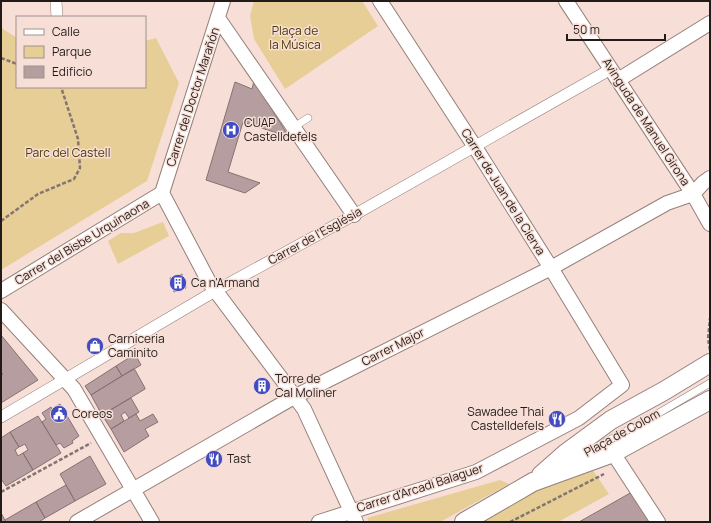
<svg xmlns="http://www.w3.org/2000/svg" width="711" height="523" viewBox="0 0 711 523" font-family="Manrope,sans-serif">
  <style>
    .green { fill: #e7cd96 }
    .building { fill: #b69ea0; stroke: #877172 }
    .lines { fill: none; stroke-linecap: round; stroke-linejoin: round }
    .service-casing { stroke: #957f79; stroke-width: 8 }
    .pedestrian-casing { stroke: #957f79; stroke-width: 12 }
    .minor-casing { stroke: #957f79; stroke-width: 16 }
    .tertiary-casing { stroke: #957f79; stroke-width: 20 }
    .path { stroke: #847570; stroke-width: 2.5; stroke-dasharray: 4 2; stroke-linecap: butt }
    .service { stroke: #fff; stroke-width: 7 }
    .pedestrian { stroke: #fff; stroke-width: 11 }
    .minor { stroke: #fff; stroke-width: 14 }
    .tertiary { stroke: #fff; stroke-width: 18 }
    .labels { text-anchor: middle; stroke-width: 3; stroke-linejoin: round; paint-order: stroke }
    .park-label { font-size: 12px; fill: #4d3904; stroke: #f7dfd8 }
    .street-label { font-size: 12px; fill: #231b18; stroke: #f7dfd8 }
    .poi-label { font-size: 12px; fill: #231b18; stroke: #f7dfd8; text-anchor: start }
  </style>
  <rect width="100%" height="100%" fill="#f7dfd8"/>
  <path class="green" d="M254,1H362L378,26L285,89L254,39L250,16Z
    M1,26L3,29L17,38V87H145V41L156,38L179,83L147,181L1,270Z
    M163,222L169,236L118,264L108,241L121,233H134Z
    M586,460L609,494L558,522H476Z
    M500,480L509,484L440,522H369L367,518Z"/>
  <path class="building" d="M254,81L289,137L243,122L228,172L260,183L245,193L206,180L235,82L252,89Z
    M182,274L186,288L174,292L170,278Z
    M1,335L38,380L1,403V375L3,374L1,372Z
    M135,354L141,365L122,376L116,366Z
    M116,366L122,376L91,395L85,386Z
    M133,369L135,370L145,388V389L102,415L91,395Z
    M262,381L267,387L261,391L256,385Z
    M131,398L139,412L129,418L125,412L121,415L124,421L111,429L102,415Z
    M60,404L79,436L72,441L73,443L64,448L60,443L56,445L42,422L46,419L42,413L51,407L52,409Z
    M136,414L140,421L153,414L158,422L145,429L149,436L124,452L111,429Z
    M38,416L61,453L33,470L23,453L28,450L25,444L19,447L10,432Z
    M10,432L19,447L15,450L18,456L23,453L33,470L6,486L1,479V438Z
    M90,456L106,484L75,501L60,474Z
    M66,485L75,501L45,518L36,502Z
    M632,492L651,522H579Z
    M36,502L45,518L39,522H6L5,520Z
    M1,513L5,520L6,522H1Z"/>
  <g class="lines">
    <defs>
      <path id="service" d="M294,127L308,118
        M576,458L652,417L710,383"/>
      <path id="pedestrian" d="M56,1L57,17
        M1,417L215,291L354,215L611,69"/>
      <path id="minor" d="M566,1L693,194L710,224
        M218,18L354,215
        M618,80L710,23
        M162,193L209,282L304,409L356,522
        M162,193L223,1
        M1,291L162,193
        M1,310L74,389L152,522
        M613,453L658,522
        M77,522L294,397L551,268L667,203L693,194L703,183L710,178
        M319,522L476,472L579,418L622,385L551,268L475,147L380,1"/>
      <path id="tertiary" d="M541,475L566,453L611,420L664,391L710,363
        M464,522L533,482L613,453L710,400"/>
    </defs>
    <use href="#service" class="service-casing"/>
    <use href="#pedestrian" class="pedestrian-casing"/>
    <use href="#minor" class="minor-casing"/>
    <use href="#tertiary" class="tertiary-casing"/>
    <path class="path" d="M1,58L17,64
      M1,221L38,194L74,179L80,168L78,139L61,87
      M710,350L708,339L710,318
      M1,492L91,443
      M510,522L604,474"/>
    <use href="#service" class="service"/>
    <use href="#pedestrian" class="pedestrian"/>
    <use href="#minor" class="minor"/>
    <use href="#tertiary" class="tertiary"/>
  </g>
  <defs>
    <symbol id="hospital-disc" viewBox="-11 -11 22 22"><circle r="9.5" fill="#424cc0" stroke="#f7dfd8"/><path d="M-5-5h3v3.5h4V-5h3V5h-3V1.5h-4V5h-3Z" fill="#fff"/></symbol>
    <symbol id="building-disc" viewBox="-11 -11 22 22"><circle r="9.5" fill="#424cc0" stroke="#f7dfd8"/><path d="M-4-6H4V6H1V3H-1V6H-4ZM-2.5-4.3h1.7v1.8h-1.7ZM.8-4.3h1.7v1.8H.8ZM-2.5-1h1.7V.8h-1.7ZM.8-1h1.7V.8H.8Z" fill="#fff"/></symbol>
    <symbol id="shop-disc" viewBox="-11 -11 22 22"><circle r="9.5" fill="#424cc0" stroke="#f7dfd8"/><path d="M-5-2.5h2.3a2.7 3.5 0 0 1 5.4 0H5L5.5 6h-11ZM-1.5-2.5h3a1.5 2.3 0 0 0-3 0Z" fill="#fff"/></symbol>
    <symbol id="civic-disc" viewBox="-11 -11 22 22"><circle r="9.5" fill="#424cc0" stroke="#f7dfd8"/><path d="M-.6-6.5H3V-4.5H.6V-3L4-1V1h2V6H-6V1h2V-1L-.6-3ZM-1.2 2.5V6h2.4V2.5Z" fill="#fff"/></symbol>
    <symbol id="restaurant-disc" viewBox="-11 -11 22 22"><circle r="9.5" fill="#424cc0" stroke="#f7dfd8"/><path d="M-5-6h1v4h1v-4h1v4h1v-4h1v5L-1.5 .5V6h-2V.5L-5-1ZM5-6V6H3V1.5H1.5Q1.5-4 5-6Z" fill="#fff"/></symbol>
  </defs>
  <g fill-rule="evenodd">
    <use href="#hospital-disc" x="221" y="120" width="20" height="20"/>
    <use href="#building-disc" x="168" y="273" width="20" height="20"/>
    <use href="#shop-disc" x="85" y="336" width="20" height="20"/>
    <use href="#building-disc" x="252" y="376" width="20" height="20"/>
    <use href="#civic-disc" x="49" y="404" width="20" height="20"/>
    <use href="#restaurant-disc" x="547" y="409" width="20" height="20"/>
    <use href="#restaurant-disc" x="204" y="449" width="20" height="20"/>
  </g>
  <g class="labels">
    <g class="park-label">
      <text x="295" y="35">Plaça de<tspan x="295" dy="14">la Música</tspan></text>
      <text x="68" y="157">Parc del Castell</text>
    </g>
    <g class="street-label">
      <text transform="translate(193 97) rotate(-72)" y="4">Carrer del Doctor Marañón</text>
      <text transform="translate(646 122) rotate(57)" y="4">Avinguda de Manuel Girona</text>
      <text transform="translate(503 192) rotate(58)" y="4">Carrer de Juan de la Cierva</text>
      <text transform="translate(315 236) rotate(-29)" y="4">Carrer de l'Església</text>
      <text transform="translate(82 242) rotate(-31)" y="4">Carrer del Bisbe Urquinaona</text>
      <text transform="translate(393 347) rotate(-27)" y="4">Carrer Major</text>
      <text transform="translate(622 433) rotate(-29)" y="4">Plaça de Colom</text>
      <text transform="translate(420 488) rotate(-18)" y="4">Carrer d'Arcadi Balaguer</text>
    </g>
    <g class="poi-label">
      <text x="244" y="127">CUAP<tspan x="244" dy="14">Castelldefels</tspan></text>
      <text x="191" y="287">Ca n'Armand</text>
      <text x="108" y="343">Carniceria<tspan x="108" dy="14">Caminito</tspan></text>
      <text x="275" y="383">Torre de<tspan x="275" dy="14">Cal Moliner</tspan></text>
      <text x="544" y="416" text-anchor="end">Sawadee Thai<tspan x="544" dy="14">Castelldefels</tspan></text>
      <text x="72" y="418">Coreos</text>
      <text x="227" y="463">Tast</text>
    </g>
  </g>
  <rect width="711" height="523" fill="none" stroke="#231b18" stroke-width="4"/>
  <rect x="16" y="16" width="130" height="72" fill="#f7dfd8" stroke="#a2918b"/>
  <rect x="24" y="29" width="20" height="6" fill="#ffffff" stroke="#a2918b"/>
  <text x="52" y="36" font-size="12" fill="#231b18">Calle</text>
  <rect x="24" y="46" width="20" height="12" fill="#e7cd96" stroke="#a2918b"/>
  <text x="52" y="56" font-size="12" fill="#231b18">Parque</text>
  <rect x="24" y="66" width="20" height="12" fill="#b69ea0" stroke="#a2918b"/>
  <text x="52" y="76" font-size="12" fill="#231b18">Edificio</text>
  <path d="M567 34v6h98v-6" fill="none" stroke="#231b18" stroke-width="2"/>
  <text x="573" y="34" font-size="12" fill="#231b18" stroke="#f7dfd8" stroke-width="3" paint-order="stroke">50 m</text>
</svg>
